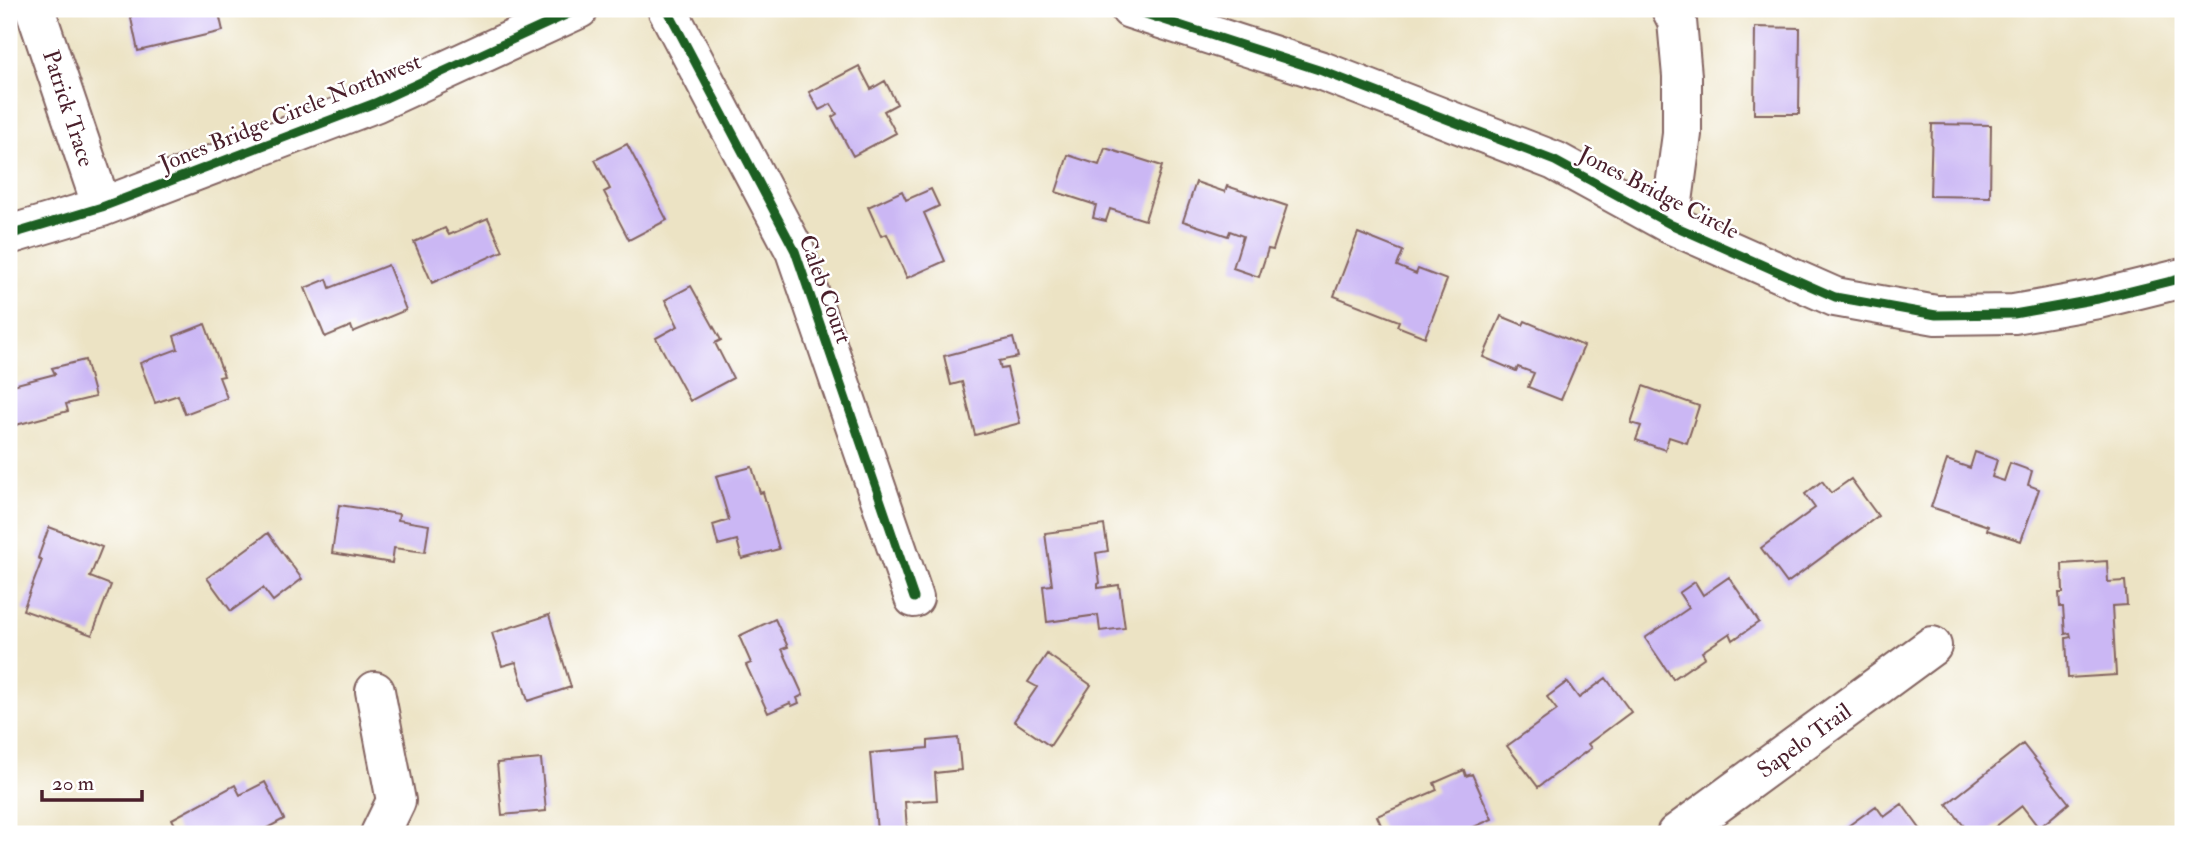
<svg xmlns="http://www.w3.org/2000/svg" width="2192" height="843" viewBox="0 0 2192 843" font-family="'IM FELL Double Pica',serif">
  <style>
    .building { fill: #cbb7f4 }
    .lines { fill: none; stroke-linecap: round; stroke-linejoin: round }
    .minor-casing { stroke: #836461; stroke-width: 42 }
    .minor { stroke: #fff; stroke-width: 38 }
    .cycleway-casing { stroke: #fff; stroke-width: 13 }
    .cycleway { stroke: #1b5e20; stroke-width: 9 }
    .labels { text-anchor: middle; stroke-width: 5; stroke-linejoin: round; paint-order: stroke }
    .street-label { font-size: 23px; fill: #4a1f2b; stroke: #fff }
  </style>
  <rect width="100%" height="100%" fill="#fff"/>
  <filter id="ink" filterUnits="userSpaceOnUse"><feTurbulence type="fractalNoise" baseFrequency=".0143" numOctaves="2"/><feDisplacementMap in="SourceGraphic" scale="14" xChannelSelector="R" yChannelSelector="G"/><feConvolveMatrix kernelMatrix="1 2 1 2 8 2 1 2 1" color-interpolation-filters="sRGB"/></filter>
  <filter id="wash" filterUnits="userSpaceOnUse"><feTurbulence type="fractalNoise" baseFrequency=".00686" numOctaves="4" result="noise"/><feDisplacementMap in="SourceGraphic" scale="28" xChannelSelector="R" yChannelSelector="G"/><feGaussianBlur stdDeviation="1.57" result="paint"/><feColorMatrix in="noise" values="0 0 0 0 0 0 0 0 0 0 0 0 0 0 0 0 0 1.4 0 .05"/><feComposite in="paint" operator="in"/></filter>
  <g filter="url(#wash)">
    <rect width="100%" height="100%" fill="#ece3c4"/>
    <g id="blocks">
      <path class="building" d="M129,9H218L223,31L138,51Z
        M1755,27L1800,28L1799,114H1754Z
        M859,66L871,89L885,81L897,104L884,111L896,133L853,156L832,117L837,114L831,104L819,110L809,92Z
        M1932,124L1991,125L1990,197L1930,196Z
        M627,144L667,220L629,240L604,192L610,189L595,160Z
        M1105,148L1162,166L1145,220L1110,209L1106,221L1093,218L1096,205L1056,192L1068,155L1099,165Z
        M1196,182L1225,192L1227,186L1287,206L1273,250L1268,249L1259,277L1233,268L1243,236L1230,231L1228,236L1183,221Z
        M931,189L939,206L924,213L945,261L907,278L887,234L881,236L868,207L902,191L906,200Z
        M488,218L503,251L432,283L414,242L445,228L449,235Z
        M1358,233L1403,251L1397,266L1416,274L1418,269L1447,280L1425,337L1397,326L1399,321L1334,296Z
        M388,265L406,310L353,332L351,326L325,337L305,288L327,279L330,288Z
        M691,286L721,340L715,343L733,378L690,401L656,338L678,326L665,300Z
        M1501,316L1523,325L1525,321L1584,346L1561,400L1528,387L1534,373L1518,367L1516,371L1483,357Z
        M205,324L224,376L219,377L227,398L185,414L178,395L155,403L140,363L178,349L174,336Z
        M1013,338L1018,357L999,361L1001,369L1007,368L1020,423L975,435L962,382L951,385L944,356Z
        M85,360L95,397L66,404L68,411L16,425L9,398V386L55,374L52,368Z
        M1643,386L1699,406L1687,443L1669,437L1665,450L1636,440L1641,426L1631,423Z
        M1975,452L1997,460L1992,477L2004,481L2010,463L2032,471L2028,485L2039,489L2021,541L1987,530L1988,526L1931,507L1947,460L1970,468Z
        M752,467L760,493L763,492L779,549L742,559L737,540L718,545L713,525L729,520L716,476Z
        M1851,479L1878,516L1787,583L1761,548L1815,508L1805,494L1822,481L1831,493Z
        M339,505L399,514L398,520L429,525L425,552L394,548L392,563L332,553Z
        M1104,525L1108,551L1096,553L1100,583L1098,584V588L1119,585L1125,628L1100,631L1098,615L1047,622L1043,586L1052,585L1045,533Z
        M49,527L102,547L90,577L111,585L92,635L23,610L42,560L38,558Z
        M268,533L302,579L273,601L263,588L231,611L207,578Z
        M2107,561L2108,582L2125,581L2127,605L2112,606L2116,675L2068,678L2066,638L2071,637L2070,633L2065,634L2063,607H2060L2059,593H2063L2062,564Z
        M1729,577L1759,622L1733,640L1730,633L1702,652L1705,657L1673,679L1645,638L1689,608L1679,593L1695,582L1703,595Z
        M549,615L571,687L528,701L516,662L502,666L492,633Z
        M775,619L788,647L782,649L803,695L797,698L799,703L792,706L790,703L768,713L746,665L751,663L739,636Z
        M1047,654L1091,685L1050,746L1014,721L1037,687L1028,682Z
        M1606,678L1631,712L1588,744L1591,748L1538,787L1507,746L1557,710L1547,697L1567,682L1579,698Z
        M958,738L961,770L935,773L937,800L905,802L907,829L877,831L870,753L928,748V741Z
        M2023,744L2069,803L2039,828L2022,806L1986,834H1970L1947,804Z
        M541,759L546,811L502,815L497,763Z
        M1464,770L1466,776L1472,774L1492,819L1458,834L1455,831L1449,834H1385L1377,816L1437,790L1434,783Z
        M265,782L284,819L256,834H180L172,819L235,785L240,795Z
        M1902,804L1924,834H1837L1876,806L1884,817Z"/>
    </g>
  </g>
  <g filter="url(#ink)">
    <use href="#blocks" fill-opacity="0" stroke="#836461" stroke-width="2"/>
    <g class="lines">
      <defs>
        <path id="minor" d="M35,9L102,207
          M667,9L795,251L914,598
          M1130,9L1322,71L1555,161L1670,224L1835,297L1936,315L2014,314L2098,299L2183,278
          M1670,224L1682,134V76L1677,21L1671,9
          M9,235L102,207L375,103L579,9
          M375,691L396,801L380,834
          M1676,834L1932,646"/>
      </defs>
      <use href="#minor" class="minor-casing"/>
      <use href="#minor" class="minor"/>
      <defs>
        <path id="cycleway" d="M667,9L795,251L914,598
          M1130,9L1322,71L1555,161L1670,224L1835,297L1936,315L2014,314L2098,299L2183,278
          M9,235L102,207L375,103L579,9"/>
      </defs>
      <use href="#cycleway" class="cycleway-casing"/>
      <use href="#cycleway" class="cycleway"/>
    </g>
  </g>
  <g class="labels">
    <g class="street-label">
      <text transform="translate(69 108) rotate(72)" y="8">Patrick Trace</text>
      <text transform="translate(290 112) rotate(-22)" y="8">Jones Bridge Circle Northwest</text>
      <text transform="translate(1659 192) rotate(27)" y="8">Jones Bridge Circle</text>
      <text transform="translate(826 289) rotate(70)" y="8">Caleb Court</text>
      <text transform="translate(1804 740) rotate(-36)" y="8">Sapelo Trail</text>
    </g>
  </g>
  <rect width="2192" height="843" fill="none" stroke="#fff" stroke-width="35"/>
  <path d="M42 790v10h100v-10" fill="none" stroke="#4a1f2b" stroke-width="3.5"/>
  <text x="52" y="790" font-size="21" fill="#4a1f2b" stroke="#ffffff" stroke-width="5" paint-order="stroke">20 m</text>
</svg>
